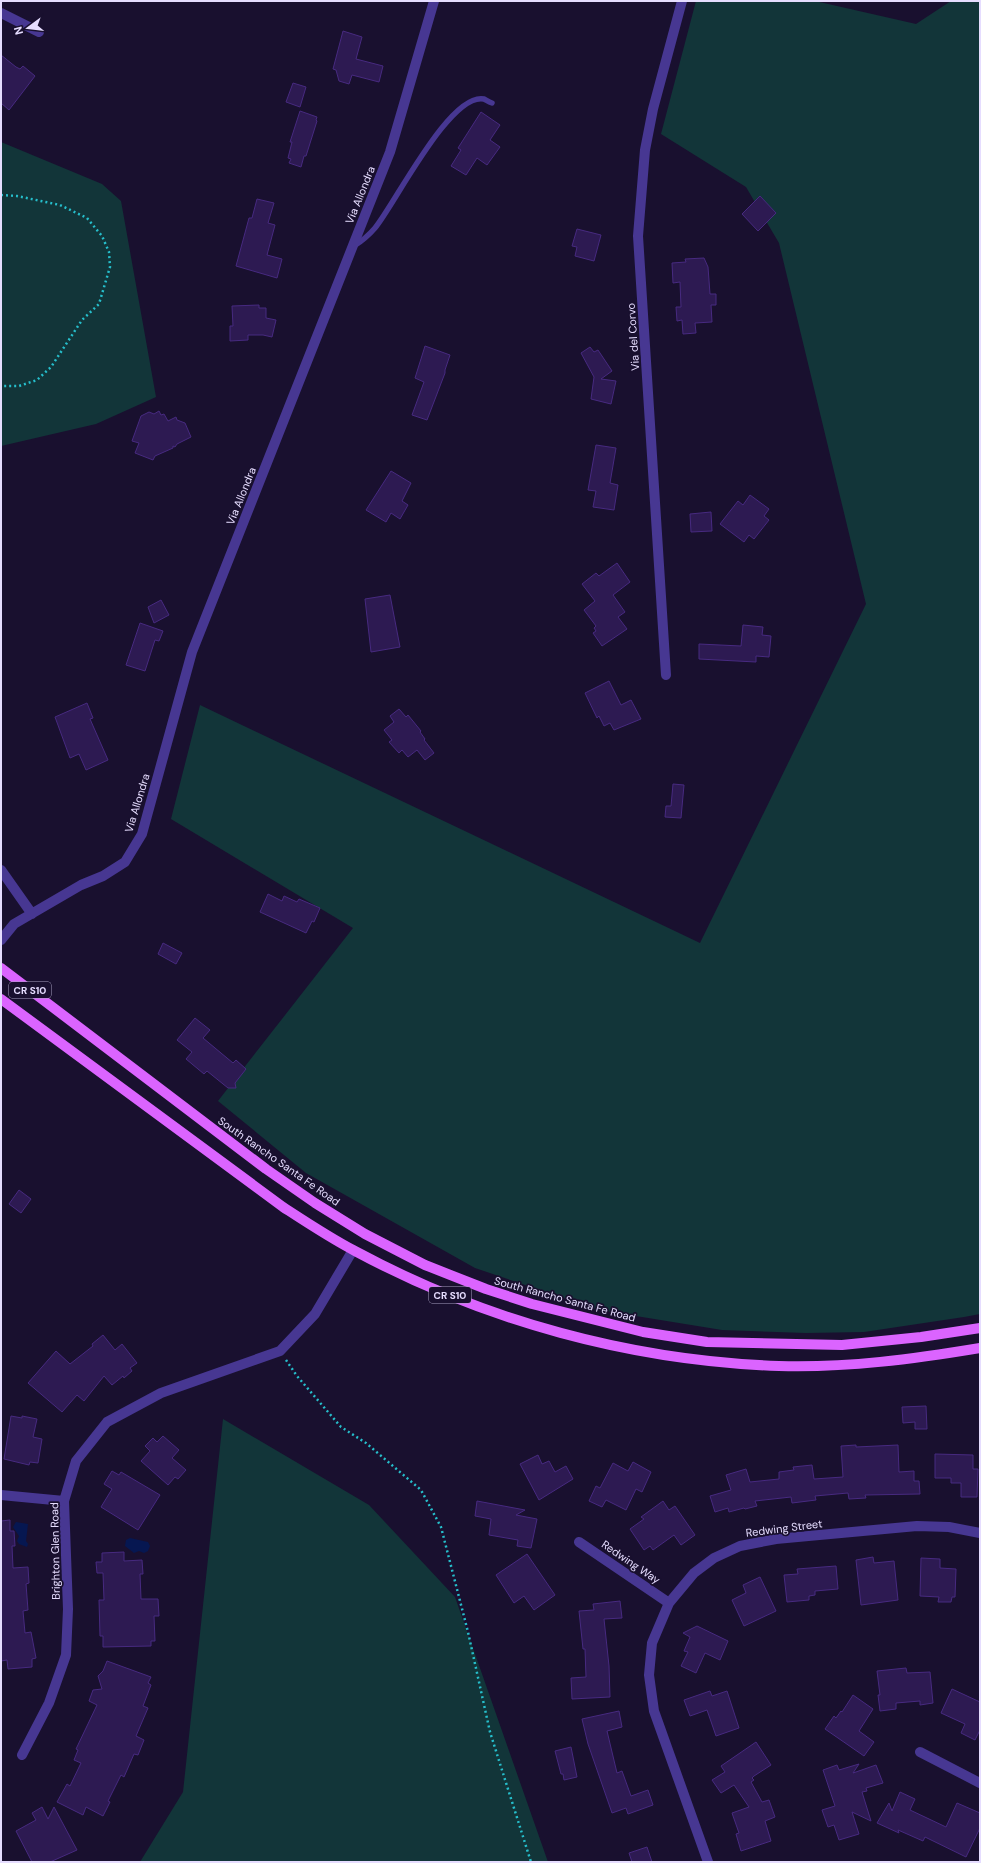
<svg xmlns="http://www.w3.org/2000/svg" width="981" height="1863" viewBox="0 0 981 1863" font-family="'DM Sans',sans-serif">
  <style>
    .green { fill: #123539 }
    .water { fill: #061751 }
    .building { fill: #2d1a52; stroke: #472a80 }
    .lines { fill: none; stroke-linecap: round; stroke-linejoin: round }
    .path { stroke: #26becb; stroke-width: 2.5; stroke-dasharray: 2 3; stroke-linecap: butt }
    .service { stroke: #473792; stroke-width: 5.5 }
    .minor { stroke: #473792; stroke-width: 10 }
    .primary { stroke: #db64ff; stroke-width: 10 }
    .labels { text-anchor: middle; stroke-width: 3.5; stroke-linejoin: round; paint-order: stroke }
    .shield { fill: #19102f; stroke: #a8a0c1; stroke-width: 1 }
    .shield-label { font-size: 10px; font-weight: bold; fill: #e6ddff }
    .street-label { font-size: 11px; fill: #e6ddff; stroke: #19102f }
  </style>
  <rect width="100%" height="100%" fill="#19102f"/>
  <path class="green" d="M696,1H815L916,24L951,1H980V1314L964,1317L864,1332L806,1333L722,1330L599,1310L475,1268L306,1173L218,1101L353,928L171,819L200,705L700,943L866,604L779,243L746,187L661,134Z
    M1,142L102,184L121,201L156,397L96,424L1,446Z
    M223,1419L369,1505L455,1597L548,1862H140L183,1792Z"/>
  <path class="water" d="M16,1522L28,1524L26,1541L28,1544L27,1547L19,1544L17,1541L19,1536L13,1527Z
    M130,1538L148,1542L150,1546L148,1551L144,1553L139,1551L134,1553L125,1546L126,1540Z"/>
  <path class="building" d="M343,31L362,37L356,59L383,66L379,82L352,75L349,84L339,81L336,70L333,69Z
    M1,55L16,67L20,69L23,66L35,76L9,110L1,103Z
    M293,83L306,87L300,107L286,102Z
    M300,111L317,117L316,120L317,121L306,156H304L301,167L289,163L291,159L288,158L292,142H290Z
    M481,112L500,125L490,140L500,147L487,165L477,158L466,175L451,166L461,150L458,148Z
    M760,196L776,213L758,231L742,214Z
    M257,199L274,203L268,223L275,225L267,255L282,259L277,278L236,266L249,218H252Z
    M577,229L601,235L594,261L575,256L577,247L572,246Z
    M704,258L708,267L710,294H716V305H711L712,322L695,323L696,333L683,334L682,320L677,321L676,307H681L680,282L673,283L672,263L686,262L685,259Z
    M259,305V308H266V318L276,320L272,337L263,335H248V340L230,341V326H233L232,306Z
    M425,346L450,355L445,370V373L427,420L412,415L424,382L415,378Z
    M590,347L594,352L598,350L612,371L601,379L616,381L611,404L591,399L594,377L581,353Z
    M159,411L161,415L164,414L168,421L176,417L177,420L185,423L191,437L177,444L175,447L173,446V448L155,456L153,460L135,453L139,443L132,441L141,416L149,412L154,414Z
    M596,445L616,448L610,483L618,485L614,510L593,507L596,491L588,490Z
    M391,471L411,483L402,501L408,505L400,519L391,513L386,522L366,510Z
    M750,495L769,509L764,516L769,520L754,539L749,535L744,542L720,524L738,501L743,505Z
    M711,512L712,531L691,532L690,514Z
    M617,563L630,582L613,595L625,612L618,617L627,629L602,646L593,633L596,631L594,628L596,626L584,610L595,601L582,584L596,573L599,576Z
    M390,595L400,647L371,652L365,599Z
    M161,600L169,615L154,623L148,607Z
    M140,623L163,631L159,641L155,640L145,671L126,665Z
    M743,625L763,627L762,635L771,636L769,657L756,656V662L699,659V644L741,646Z
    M609,681L621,705L631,700L641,719L614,730L610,723L604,726L599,716L597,718L585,693Z
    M87,703L93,718L90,719L108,760L86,770L79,754L70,758L55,717Z
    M399,709L406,717L408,715L421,731L420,732L425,739L424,740L434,753L425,760L417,750L408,757L402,750L399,753L389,742L392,740L384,730L394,722L390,716Z
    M673,784L684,785L681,818L665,817L666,806H671Z
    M268,894L282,901L284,896L297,902L299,899L320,908L314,922L312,921L306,933L260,912Z
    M163,943L182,953L176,964L158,954Z
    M195,1018L210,1030L203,1038L233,1063L236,1060L246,1069L235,1083L236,1088H228L207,1071L204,1074L186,1059L192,1052L177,1040Z
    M19,1190L31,1199L21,1213L9,1204Z
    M103,1335L115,1350L122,1344L137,1363L130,1368L132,1371L124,1378L123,1376L112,1385L104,1376L84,1401L77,1395L62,1412L28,1383L56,1351L70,1364L93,1346L92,1344Z
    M926,1406L927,1429H915V1422L903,1423L902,1407Z
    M11,1416L22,1418V1416L37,1419L33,1437L42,1439L38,1463L30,1462L29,1465L4,1459Z
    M163,1436L179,1450L172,1458L186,1470L178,1479L175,1477L168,1485L141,1461L150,1451L145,1446L153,1438L157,1442Z
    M856,1445V1447L898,1445L899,1472L914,1471V1481H919L920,1494L865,1495L866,1498L849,1499L848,1493L815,1496L816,1500L792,1503L791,1497L755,1501L757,1506L745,1509L744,1508L729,1512L728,1508L715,1512L710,1496L731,1490L726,1475L746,1469L750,1482L779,1479V1472L794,1470L793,1467L812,1465L814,1479L843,1477L841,1446Z
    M935,1454L973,1455V1469H978L977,1497H961V1483H951V1478H935Z
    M538,1455L542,1464L549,1461L555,1472L566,1466L573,1479L539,1500L520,1464Z
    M633,1462L651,1472L642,1492L636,1489L626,1510L606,1500L602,1507L589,1501L596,1486L600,1488L613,1463L628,1471Z
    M112,1471L119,1475L121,1472L160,1495L138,1530L101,1507L112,1489L104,1484Z
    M477,1501L525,1510L516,1515L537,1519L531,1548L517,1546L518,1540L489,1535L491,1519L475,1516Z
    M663,1501L669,1510L675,1506L695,1535L681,1545L674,1535L653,1550L650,1546L644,1550L630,1529L644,1519L641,1517Z
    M10,1520V1531H14L15,1546H12L13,1568L28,1567L29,1583L26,1584L28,1610L23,1611L25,1633L31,1632L36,1658L32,1659V1667L8,1669L7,1660L1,1661V1521Z
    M124,1552V1561L142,1560L143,1574H140L141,1599H158L159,1616H154L155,1641H151V1646L103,1647V1636H100L99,1600H104L103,1573H97L96,1562H102V1553Z
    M527,1554L555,1595L534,1610L524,1596L514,1603L496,1575Z
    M873,1557L874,1563L894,1561L898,1600L861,1605L856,1560Z
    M921,1558L940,1559V1568L956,1569L955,1597H952L951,1602H938L939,1597L920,1596Z
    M836,1566L838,1589L815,1591V1595L809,1596V1600L787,1602L784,1575L798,1574L797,1569Z
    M760,1577L776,1611L744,1626L732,1600L746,1593L743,1585Z
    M620,1601L622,1618L604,1619L609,1666L610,1697L572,1699L571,1678L586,1677L585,1649H583L579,1611L594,1610L593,1604Z
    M697,1626L728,1641L720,1660L705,1653L696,1673L681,1666L688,1652L684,1651L690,1637L683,1633Z
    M107,1661L151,1677L148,1683L151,1685L143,1706L148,1708L136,1736L144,1740L138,1755L134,1754L124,1777L121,1775L108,1801L110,1802L103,1816L86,1807L83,1815L57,1802L67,1784L70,1786L81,1763L74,1760L78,1750L76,1749L97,1705L89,1701L93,1690L102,1689L98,1676L103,1671Z
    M906,1668L907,1673L930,1672L933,1703L920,1705V1701L896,1703V1709L880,1711L878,1695H880L877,1671Z
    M952,1689L980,1702V1730L975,1740L961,1733L965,1724L941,1713Z
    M710,1691L712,1696L727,1691L739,1728L716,1736L707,1710L690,1716L684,1700Z
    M853,1695L873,1709L859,1731L874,1742L864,1756L825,1729L834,1716L836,1718L841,1711L842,1712Z
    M619,1711L622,1727L607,1731L617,1773L622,1771L631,1796L648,1790L653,1805L628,1814L626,1808L612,1813L588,1744L582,1719Z
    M756,1742L771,1765L754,1776L752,1778L754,1780L751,1782L762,1802L769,1800L775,1817L765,1821L771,1841L741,1851L736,1834L739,1833L732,1813L749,1807L734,1785L721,1793L712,1780L725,1772L721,1766Z
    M571,1747L577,1777L564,1780L563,1774H561L555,1751Z
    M859,1764L853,1773L876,1765L883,1783L866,1788L867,1791L862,1792L871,1821L852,1812L859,1834L839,1840L834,1825L828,1827L822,1810L835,1806L823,1770L837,1765L839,1770Z
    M900,1792L915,1799L910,1810L946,1827L957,1803L980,1813V1828L966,1857L925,1837L923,1841L898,1830L899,1833L877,1823L889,1803L892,1811Z
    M42,1807L48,1819L54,1807L77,1850L50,1862H32L16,1831L36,1820L32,1813Z
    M647,1847L652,1862H632L629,1853Z"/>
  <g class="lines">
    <path class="path" d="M1,195L17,196L60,205L87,218L102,236L109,252L110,267L99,304L82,320L51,367L37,380L19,386H1
      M286,1360L297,1376L341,1427L366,1443L421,1490L441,1527L468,1632L490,1732L531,1862"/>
    <path class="service" d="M354,246C362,241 369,235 375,228C395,204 450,92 484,99C486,100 489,102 492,103"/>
    <path class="minor" d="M1,13L39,32
      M666,675L638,236L645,150L653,109L682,1
      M1,870L32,914
      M1,940L14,924L81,885L103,876L125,862L142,834L192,652L390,152L434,1
      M1,1495L64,1501
      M579,1542L669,1603
      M920,1752L980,1783
      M22,1755L49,1703L66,1655L68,1609L64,1501L76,1461L107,1422L161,1393L280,1351L315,1314L353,1250
      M708,1862L654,1711L649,1675L652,1643L669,1603L694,1573L714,1558L740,1546L776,1539L917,1526L949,1527L980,1533"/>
    <path class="primary" d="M1,968L266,1169L315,1203L365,1234L425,1265L486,1289L532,1304L643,1332L707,1342L842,1345L921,1337L980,1328
      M1,999L283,1207C306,1222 330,1238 355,1251C485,1321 632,1361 779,1366C847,1368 914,1359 980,1348"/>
  </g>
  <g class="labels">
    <g class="shield">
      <rect x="9" y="982" width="42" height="16" rx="3"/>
      <rect x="429" y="1287" width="42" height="16" rx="3"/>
    </g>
    <g class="shield-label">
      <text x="30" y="994">CR S10</text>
      <text x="450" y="1299">CR S10</text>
    </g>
    <g class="street-label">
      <text transform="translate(360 195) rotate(-68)" y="4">Via Allondra</text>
      <text transform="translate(633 337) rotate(-94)" y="4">Via del Corvo</text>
      <text transform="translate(241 496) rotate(-68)" y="4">Via Allondra</text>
      <text transform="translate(137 803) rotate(-73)" y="4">Via Allondra</text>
      <text transform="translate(279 1161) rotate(35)" y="4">South Rancho Santa Fe Road</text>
      <text transform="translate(565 1299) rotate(15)" y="4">South Rancho Santa Fe Road</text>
      <text transform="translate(784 1528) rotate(-7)" y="4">Redwing Street</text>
      <text transform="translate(55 1551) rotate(-91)" y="4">Brighton Glen Road</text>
      <text transform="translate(631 1562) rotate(34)" y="4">Redwing Way</text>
    </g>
  </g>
  <rect width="981" height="1863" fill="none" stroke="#e6ddff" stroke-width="4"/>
  <g transform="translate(28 28) rotate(255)" stroke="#19102f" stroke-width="3" paint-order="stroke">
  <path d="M0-3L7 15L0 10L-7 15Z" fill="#e6ddff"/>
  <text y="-6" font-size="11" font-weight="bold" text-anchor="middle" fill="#e6ddff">N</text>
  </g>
</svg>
